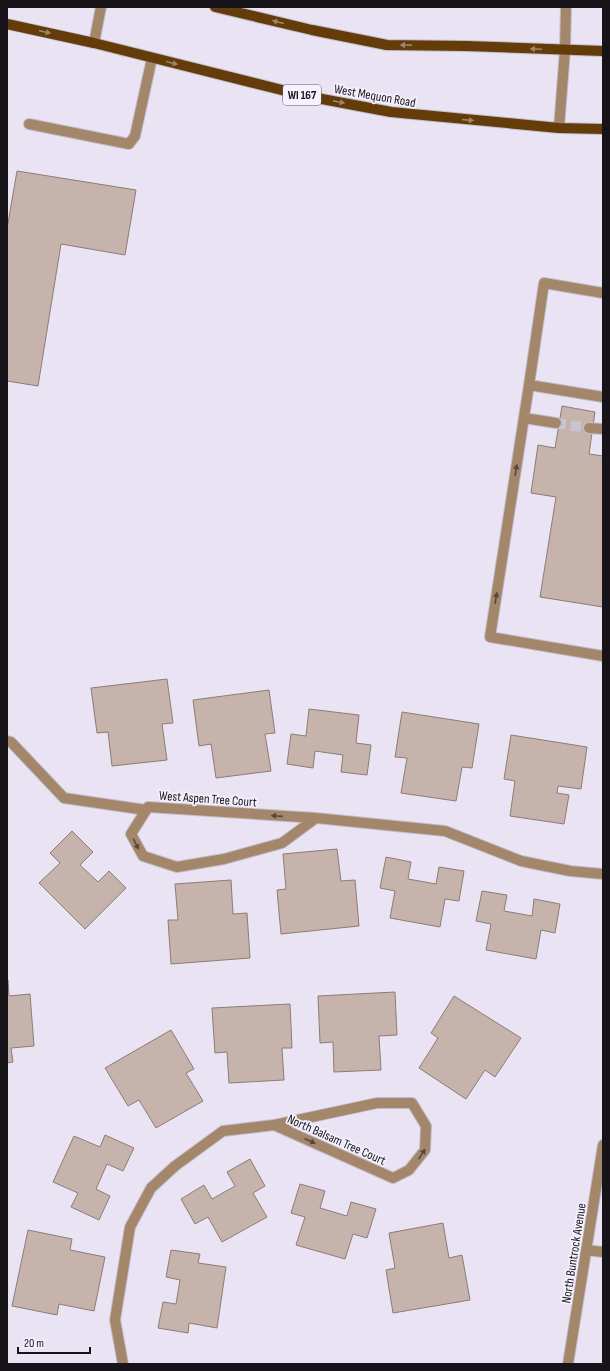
<svg xmlns="http://www.w3.org/2000/svg" width="610" height="1371" viewBox="0 0 610 1371" font-family="'Sofia Sans Condensed',sans-serif">
  <style>
    .building { fill: #c5b3ac; stroke: #8d7c76 }
    .lines { fill: none; stroke-linecap: round; stroke-linejoin: round }
    .minor-tunnel { stroke: #c9c4d2; stroke-width: 10; stroke-dasharray: 10 5; stroke-linecap: butt }
    .minor-casing { stroke: #c3becc; stroke-width: 12 }
    .major-casing { stroke: #c3becc; stroke-width: 12 }
    .minor { stroke: #a4876b; stroke-width: 10 }
    .major { stroke: #633c0a; stroke-width: 10 }
    .oneway { fill: #9e846c }
    .oneway2 { fill: #56483e }
    .labels { text-anchor: middle; stroke-width: 3.5; stroke-linejoin: round; paint-order: stroke }
    .shield { fill: #f6f1fe; stroke: #59565e; stroke-width: 1 }
    .shield-label { font-size: 12px; font-weight: bold; fill: #161419 }
    .street-label { font-size: 13px; fill: #161419; stroke: #f6f1fe }
  </style>
  <rect width="100%" height="100%" fill="#e9e3f3"/>
  <path class="building" d="M17,171L136,190L125,255L61,244L38,386L7,381V229Z
    M562,406L595,412L589,454L603,456V607L540,597L556,497L531,493L538,445L555,448Z
    M167,679L173,723L162,724L167,760L112,766L108,732L97,733L91,688Z
    M269,690L275,733L265,734L271,771L216,778L211,744L199,746L193,700Z
    M309,709L359,715L356,743L371,745L367,775L341,772L343,755L315,751L313,768L287,764L291,734L306,736Z
    M402,712L479,724L472,768L462,767L456,801L401,793L407,758L395,757Z
    M511,735L587,747L581,789L558,786L557,793L569,795L564,824L510,816L515,781L504,779Z
    M72,831L93,852L80,865L98,882L109,871L126,888L85,929L39,883L60,863L50,853Z
    M337,849L341,881L355,880L359,926L281,934L277,890L286,889L283,854Z
    M386,857L411,862L408,879L436,884L439,867L464,871L459,901L445,899L440,927L390,918L395,891L380,888Z
    M231,880L233,914L247,913L250,958L171,964L168,920H178L175,884Z
    M482,891L507,895L504,911L532,916L534,899L560,904L555,933L541,930L536,959L486,950L491,924L476,921Z
    M8,980L9,996L30,994L34,1046L11,1048L13,1062L7,1063V981Z
    M395,992L397,1035L379,1036L381,1070L334,1072L333,1042L320,1043L318,996Z
    M454,996L521,1038L495,1077L485,1070L466,1099L419,1068L438,1038L431,1033Z
    M290,1004L292,1048H282L284,1080L229,1083L227,1052L215,1053L212,1008Z
    M171,1030L194,1069L186,1073L203,1101L156,1128L139,1100L128,1106L105,1068Z
    M105,1135L134,1148L123,1171L107,1164L96,1189L110,1196L99,1220L71,1207L78,1193L53,1182L74,1136L100,1147Z
    M250,1159L265,1186L253,1193L267,1217L222,1242L208,1217L195,1224L181,1199L204,1185L212,1199L235,1186L227,1172Z
    M300,1184L325,1191L320,1208L347,1216L351,1202L376,1209L367,1238L353,1234L345,1259L296,1245L305,1217L291,1213Z
    M443,1223L449,1258L462,1255L470,1300L393,1313L386,1270L395,1268L389,1233Z
    M28,1230L72,1239L70,1250L105,1257L94,1311L59,1304L57,1315L12,1306Z
    M171,1250L200,1254L198,1263L226,1267L217,1328L189,1323L188,1333L158,1328L163,1302L176,1304L180,1280L166,1277Z"/>
  <g class="lines">
    <path class="minor-tunnel" d="M556,423L589,428"/>
    <defs>
      <path id="minor" d="M94,43L101,7
        M29,124L129,144L135,136L152,58
        M559,128L565,50L566,7
        M529,385L544,283L603,293
        M603,397L529,385L490,637L603,656
        M524,418L556,423
        M589,428L603,429
        M7,741L11,742L64,798L146,810
        M316,818L282,843L224,859L177,867L143,856L131,834L148,807L316,818L445,831L521,861L570,871L603,874
        M586,1250L603,1252
        M123,1364L115,1320L130,1227L151,1188L175,1166L223,1131L274,1125L377,1103H412L426,1126L425,1150L409,1170L393,1178L274,1125
        M568,1364L603,1145"/>
      <path id="major" d="M215,7L312,30L387,45L466,46L603,51
        M7,24L94,43L306,96L391,112L559,128L603,129"/>
    </defs>
    <use href="#minor" class="minor-casing"/>
    <use href="#major" class="major-casing"/>
    <use href="#minor" class="minor"/>
    <use href="#major" class="major"/>
  </g>
  <defs><path id="oneway-solid" d="M-6-.8H1V-3.2L6.5 0L1 3.2V.8H-6Z"/></defs>
  <g class="oneway">
    <use href="#oneway-solid" transform="translate(278 22) rotate(-166)"/>
    <use href="#oneway-solid" transform="translate(45 32) rotate(13)"/>
    <use href="#oneway-solid" transform="translate(406 45) rotate(-179)"/>
    <use href="#oneway-solid" transform="translate(536 49) rotate(-177)"/>
    <use href="#oneway-solid" transform="translate(172 63) rotate(14)"/>
    <use href="#oneway-solid" transform="translate(339 102) rotate(11)"/>
    <use href="#oneway-solid" transform="translate(468 120) rotate(5)"/>
  </g>
  <g class="oneway2">
    <use href="#oneway-solid" transform="translate(516 470) rotate(-81)"/>
    <use href="#oneway-solid" transform="translate(496 598) rotate(-81)"/>
    <use href="#oneway-solid" transform="translate(277 816) rotate(-176)"/>
    <use href="#oneway-solid" transform="translate(136 844) rotate(62)"/>
    <use href="#oneway-solid" transform="translate(310 1141) rotate(24)"/>
    <use href="#oneway-solid" transform="translate(422 1154) rotate(-57)"/>
  </g>
  <g class="labels">
    <rect class="shield" x="283" y="85" width="38" height="20" rx="3"/>
    <g class="shield-label">
      <text x="302" y="99">WI 167</text>
    </g>
    <g class="street-label">
      <text transform="translate(375 95) rotate(10)" y="5">West Mequon Road</text>
      <text transform="translate(208 798) rotate(4)" y="5">West Aspen Tree Court</text>
      <text transform="translate(337 1139) rotate(24)" y="5">North Balsam Tree Court</text>
      <text transform="translate(573 1253) rotate(-81)" y="5">North Buntrock Avenue</text>
    </g>
  </g>
  <rect width="610" height="1371" fill="none" stroke="#161419" stroke-width="16"/>
  <path d="M18 1347v6h72v-6" fill="none" stroke="#161419" stroke-width="2"/>
  <text x="24" y="1347" font-size="12" fill="#161419" stroke="#f6f1fe" stroke-width="3" paint-order="stroke">20 m</text>
</svg>
